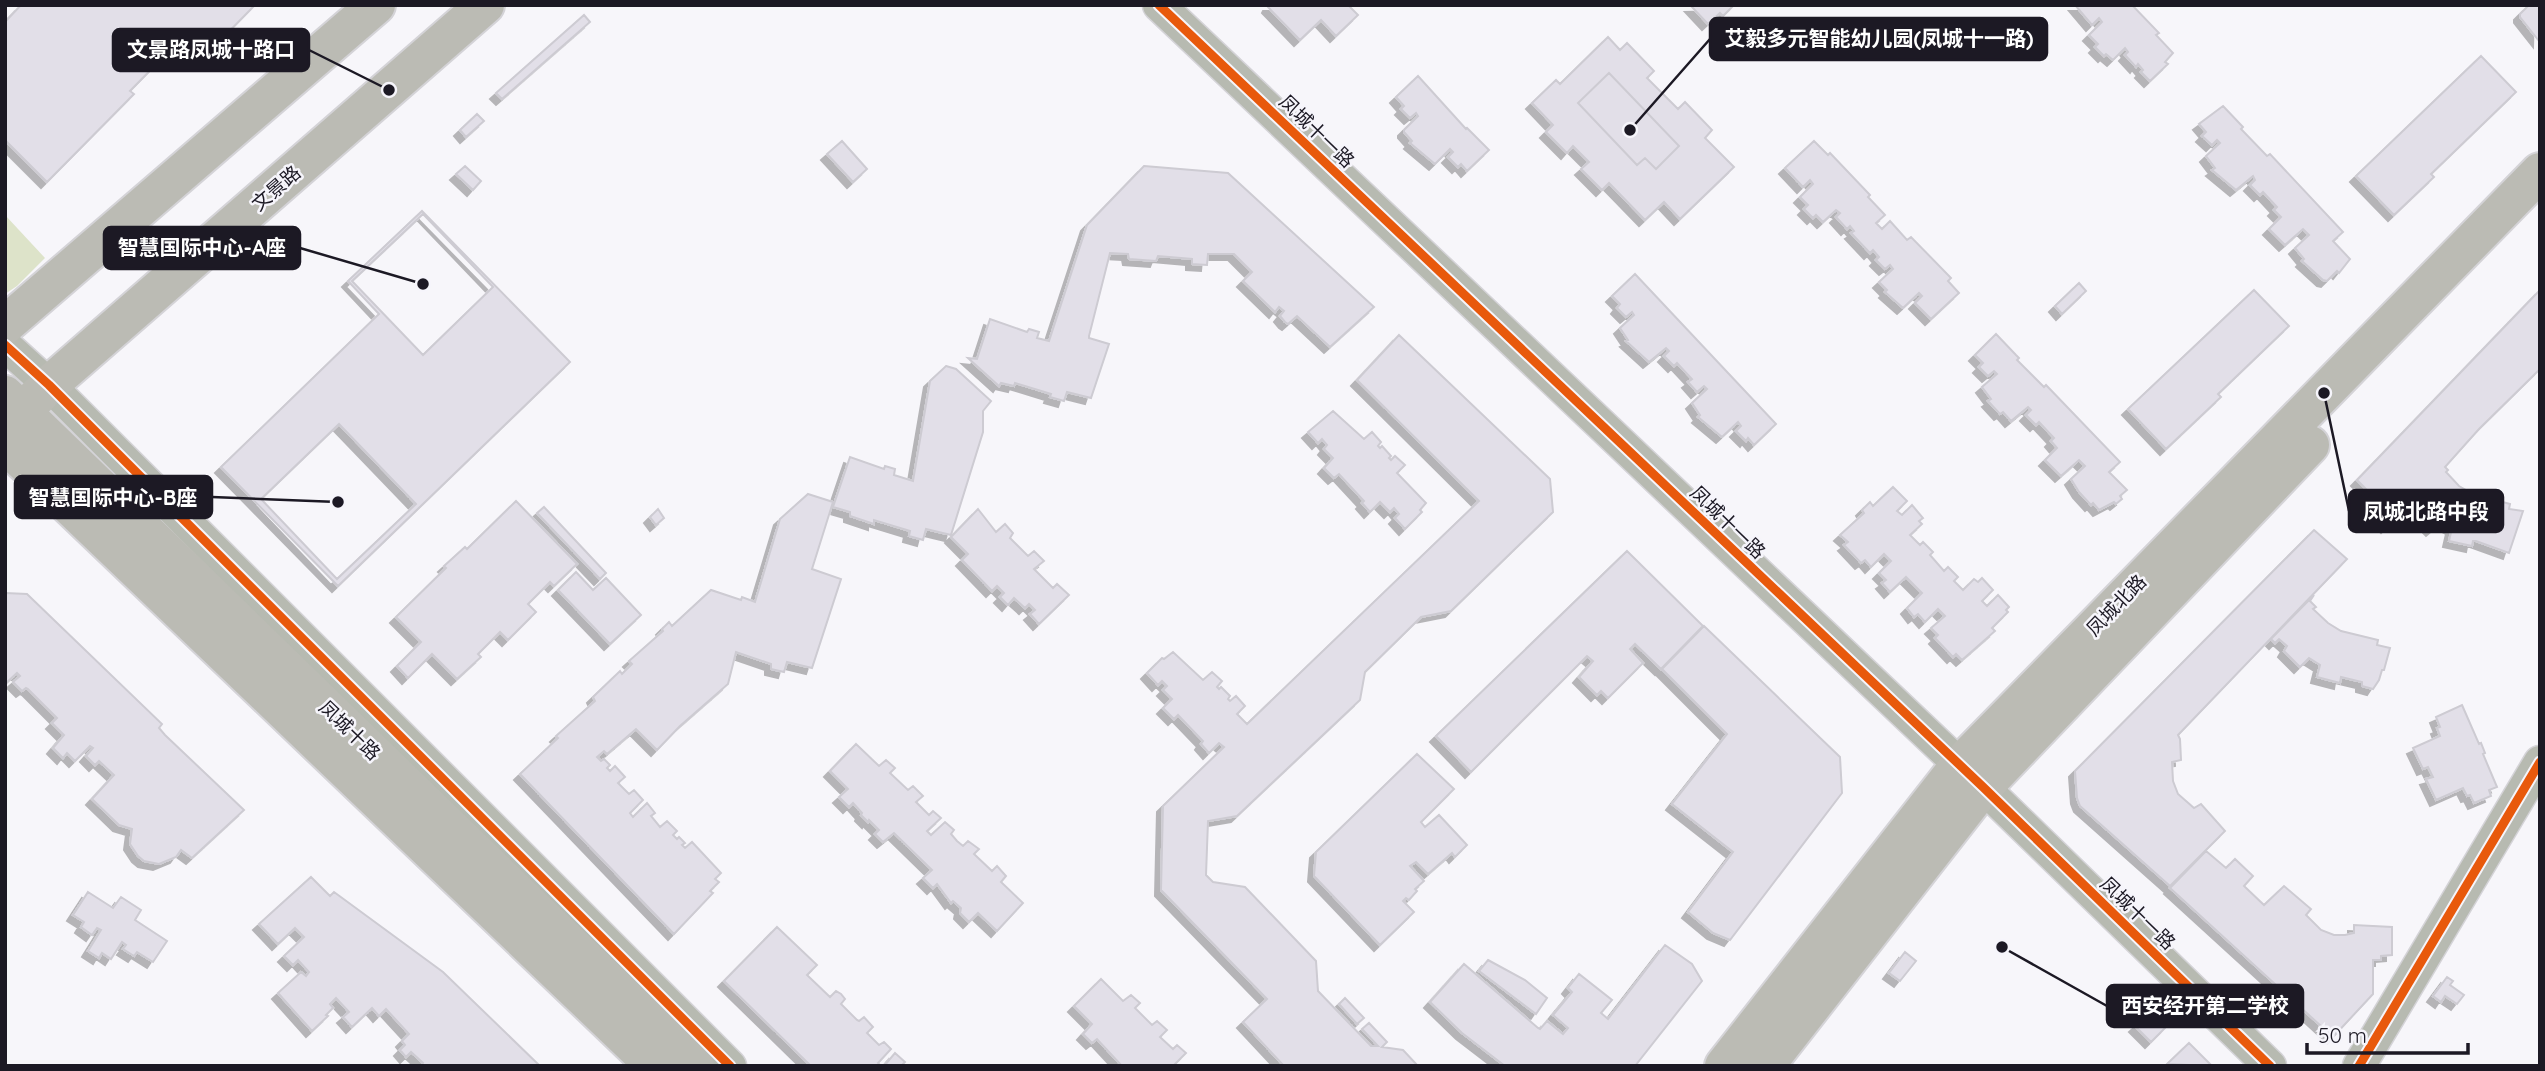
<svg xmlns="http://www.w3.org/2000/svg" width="2545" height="1071" viewBox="0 0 2545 1071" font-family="Quicksand,'Noto Sans SC',sans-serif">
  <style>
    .green { fill: #dde3c9 }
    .building { fill: #e2dfe8; stroke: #cdcbd2; stroke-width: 2; fill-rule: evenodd; filter: url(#shadow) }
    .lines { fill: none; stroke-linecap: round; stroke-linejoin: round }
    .minor-casing { stroke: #d4d3d7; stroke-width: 35 }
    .major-casing { stroke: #d4d3d7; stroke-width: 42 }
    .minor { stroke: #b7bab1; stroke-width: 32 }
    .major { stroke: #bbbbb4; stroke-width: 38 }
    .cycleway-casing { stroke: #f6f5fb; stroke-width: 13 }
    .cycleway { stroke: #e8590c; stroke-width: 9 }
    .labels { text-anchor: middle; stroke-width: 5; stroke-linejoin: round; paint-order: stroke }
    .street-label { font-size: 19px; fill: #1c1924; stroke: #f6f5fb }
    .leader { fill: none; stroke: #1c1924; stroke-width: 2.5 }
    .callout-dot { fill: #1c1924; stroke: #f6f5fb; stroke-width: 2.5 }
    .callout { fill: #1c1924; stroke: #1c1924; stroke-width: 2.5 }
    .callout-label { font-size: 21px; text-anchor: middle; font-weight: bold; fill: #fff }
  </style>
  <defs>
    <filter id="shadow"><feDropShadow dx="-6" dy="6" stdDeviation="0" flood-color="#0004"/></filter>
  </defs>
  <rect width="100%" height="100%" fill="#f7f6fa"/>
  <path class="green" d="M5,215L45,258L17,286L5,294Z"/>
  <path class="building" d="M21,5H255L199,62L179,41L130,91L134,94L47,182L5,140V22Z
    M1269,5H1348L1358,15L1336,36L1321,20L1300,40L1268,7Z
    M1734,5L1723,16L1720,13L1708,24L1691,6Z
    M2075,5H2132L2159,33L2156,35L2173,53L2165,62L2168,64L2150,81L2141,72L2143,70L2138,64L2136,67L2125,55L2128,52L2125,48L2113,60L2106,54L2104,56L2095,47L2098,44L2089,35L2102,22L2099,18L2092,25Z
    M2529,5H2540L2539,41L2520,17V14Z
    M584,15L590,22L502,99L496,93Z
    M1608,37L1620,50L1627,43L1654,71L1647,78L1678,109L1685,102L1712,130L1705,138L1734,167L1680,219L1664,202L1645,220L1609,183L1602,190L1581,169L1589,162L1573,146L1567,153L1546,132L1553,125L1532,103L1556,80L1560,84ZM1609,73L1679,146L1656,169L1645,158L1637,165L1578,103Z
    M2481,56L2516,92L2431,174L2434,177L2394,215L2356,176Z
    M1609,73L1679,146L1656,169L1645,158L1637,165L1578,103Z
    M1418,76L1466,129L1467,128L1489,150L1467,171L1461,164L1458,167L1448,157L1453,152L1450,149L1435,164L1410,143L1412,141L1404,132V130L1418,116L1416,113L1410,118L1401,109L1404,106L1396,97Z
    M2223,106L2243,127L2241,129L2267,156L2270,154L2343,232L2333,241L2350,259L2339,273L2337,271L2327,281L2323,280L2302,261L2304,259L2295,248L2309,235L2303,229L2285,245L2269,229L2281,217L2274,210L2277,207L2263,192L2260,195L2250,185L2255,180L2253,176L2236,190L2212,170L2215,168L2206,156L2220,143L2217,140L2212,145L2202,136L2206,132L2199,124Z
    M477,114L484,121L466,137L460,130Z
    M842,141L867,169L853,182L827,154Z
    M1814,141L1828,155L1830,153L1870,195L1868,197L1885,215L1876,223L1882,229L1890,221L1907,240L1911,237L1951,278L1948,281L1959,293L1931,319L1915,303L1922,296L1919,293L1903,308L1885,292L1887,290L1879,282L1893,269L1890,265L1885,269L1876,260L1879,257L1873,250L1870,253L1851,233L1854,231L1850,226L1847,229L1836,217L1840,213L1836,210L1823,222L1816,215L1813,218L1804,209L1808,205L1800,197L1813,184L1810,180L1803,187L1785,168Z
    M465,166L481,181L473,190L456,174Z
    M1144,166L1228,173L1374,307L1330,347L1297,316L1288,324L1285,322L1280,316L1284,311L1279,307L1275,312L1243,281L1252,272L1234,254H1208L1207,265L1192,264V259L1158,256L1156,261L1129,259L1128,254L1110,253L1089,336V338L1109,344L1091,398L1067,392L1064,401L1050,397L1051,394L1015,383L1014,386L1001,383L999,386L968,358L977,359L990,319L1027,332L1029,329L1039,332L1037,338L1049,341L1087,225Z
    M422,211L570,362L338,586L221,467L379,314L348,281Z
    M423,214L493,287L423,355L352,281Z
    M1635,274L1776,424L1754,445L1748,438L1746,441L1736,431L1741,426L1738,422L1722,437L1698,417L1700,415L1692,403L1707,389L1704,386L1697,392L1688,382L1692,379L1677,363L1674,366L1664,356L1669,351L1666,348L1649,362L1626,341L1628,340L1620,328L1634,315L1632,312L1626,317L1617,308L1620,304L1612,296Z
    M2079,283L2086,291L2062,314L2055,306Z
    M2254,290L2289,326L2218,394L2221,397L2166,449L2128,409Z
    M2540,290V369L2479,429L2445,467L2448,470L2446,472L2459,486L2473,494L2510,504L2509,509L2523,511L2509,553L2476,541H2473L2472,546L2449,541L2452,528L2441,522L2432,530L2416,514L2419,510L2412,503L2387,527L2365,506L2373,496L2357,480L2359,478Z
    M1996,334L2016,355L2019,358L2017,360L2044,387L2046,385L2120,462L2109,472L2127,490L2120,496L2122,499L2116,504L2114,502L2099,510L2093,503L2091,505L2079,492L2071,479L2085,466L2079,460L2061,476L2045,460L2057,448L2051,441L2054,438L2039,422L2036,425L2026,415L2031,410L2028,407L2011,421L2003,412L2000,414L1988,401L1991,399L1982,387L1997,374L1994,371L1988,376L1979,367L1983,363L1975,355Z
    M1399,335L1550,479L1553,512L1451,611L1421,617L1365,672L1360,700L1237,816L1208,821L1206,875L1213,882L1245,887L1316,961L1318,991L1371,1046H1378L1362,1029L1369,1023L1387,1042L1382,1047L1403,1050L1418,1066H1284L1243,1022L1267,999L1161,890L1163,806L1224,747L1219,743L1209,753L1201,744L1203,741L1178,715L1174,719L1163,708L1172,699L1163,690L1167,686L1162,681L1158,685L1147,673L1162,658L1164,659L1173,652L1203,680L1212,672L1222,681L1217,687L1219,689L1221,687L1230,696L1228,699L1230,701L1236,696L1245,706L1237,714L1247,724L1479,501L1357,380Z
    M946,366L956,369L991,401L983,411V432L951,535L926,529L923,540L909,536L910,531L874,520V524L850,516V512L833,507L850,457L884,469L885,466L895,469L894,475L913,481L930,381Z
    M1333,411L1364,439L1372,432L1381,442L1378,446L1380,448L1382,446L1391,456L1389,458L1391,460L1395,456L1405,465L1397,473L1426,503L1420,510L1422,512L1405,529L1395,518L1399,514L1394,508L1390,512L1380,502L1370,512L1362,503L1364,501L1339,474L1334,478L1324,468L1333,458L1324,449L1327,445L1322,439L1318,443L1308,432Z
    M339,424L416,504L337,579L261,499Z
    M1893,487L1907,501L1897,511L1902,515L1912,505L1923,518L1919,521L1922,524L1910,535L1920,545L1923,542L1933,552L1930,555L1944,571L1948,567L1958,577L1954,581L1963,590L1974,579L1978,582L1982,578L1993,590L1982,601L1987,606L1998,595L2009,607L2006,610L2008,612L1992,628L1995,631L1962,660L1956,654L1953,657L1935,638L1938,635L1931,628L1945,616L1938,609L1925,622L1918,614L1914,617L1907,608L1922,593L1906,577L1890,592L1882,583L1886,580L1879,573L1891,561L1884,554L1871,567L1865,560L1861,563L1844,545L1848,542L1840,535L1864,513L1862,510L1870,502L1873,506Z
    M808,494L833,502L812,569L841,579L812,668L787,662L784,672L771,669V664L736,652L728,684L680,726L657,750L636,729L607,754L604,751L597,757L601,761L604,759L610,765L607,768L610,771L615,766L625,777L618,783L629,794L634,790L643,800L630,813L633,817L647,803L655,813L651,816L660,827L667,821L677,831L673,835L677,839L679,837L685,843L682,845L685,848L692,842L721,873L715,879L719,882L710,891L713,893L674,934L520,774L558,738L556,736L595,701L593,697L620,671L622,674L632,664L629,661L663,631L662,629L669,622L672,626L711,590L741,600L742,597L755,602L780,519Z
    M516,501L577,564L554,586L550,582L528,604L536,612L508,640L500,632L478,654L481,657L457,679L432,654L408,678L397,666L421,642L396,617L446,568L444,566L465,547L467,549Z
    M544,507L606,573L600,579L537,513Z
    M658,509L664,518L656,525L650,517Z
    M978,509L996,532L1005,524L1013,533L1010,538L1028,556L1034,551L1044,561L1034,569L1053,588L1057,584L1069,595L1039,624L1030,614L1035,610L1029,604L1025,608L1014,598L1008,605L1000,597L1004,593L997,586L992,591L962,560L968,554L951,537Z
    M2314,530L2347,559L2178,735L2180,739L2181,760L2172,762L2173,781L2178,794L2194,808L2201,804L2225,831L2170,886L2080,806L2077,798L2075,771Z
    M1627,551L1703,626L1661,669L1635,644L1630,649L1643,663L1608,698L1601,691L1597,695L1579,677L1593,661L1587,656L1471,772L1436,736Z
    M576,572L593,590L606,578L641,615L610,644L558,590Z
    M5,593L27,594L162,724L159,728L165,735L244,810L192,858L181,850L176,857L159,864L144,861L138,856L130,844L132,829L119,825L92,799L114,775L99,761L95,765L86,756L93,748L90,746L75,761L67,753L63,758L53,748L64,735L52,723L57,718L28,689L26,688L22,691L13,682L20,676L17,673L5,684Z
    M2314,595L2310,601L2316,607L2313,609L2328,623L2341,631L2378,640L2377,645L2390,648L2384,670H2382L2379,680L2373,689L2362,686V682L2341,677L2340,683L2317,677L2320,665L2309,658L2300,667L2284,651L2287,646L2279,639L2275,643L2271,639Z
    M1704,626L1840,757L1842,793L1730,940L1713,933L1688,912L1733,852L1672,804L1727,734L1662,669Z
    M2462,705L2479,744L2481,743L2485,753L2483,754L2497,787L2489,790L2491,796L2474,803L2470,795L2467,796L2463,788L2436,800L2426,779L2433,777L2428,767L2423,769L2413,748L2440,736L2437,728L2440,727L2436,717Z
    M856,744L879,766L886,760L895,768L890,773L908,790L913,786L923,796L916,802L929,815L933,811L941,818L927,831L931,835L945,822L954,830L951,834L957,841L963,846L968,841L979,849L974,854L992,871L997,866L1006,876L1001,882L1023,903L997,931L978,913L969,922L960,913L961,908L953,901L951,903L937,884L933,888L923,878L932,870L894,833L883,842L875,834L879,830L869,820L868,822L861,815L862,813L853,803L849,807L839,797L848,789L830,771Z
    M1417,754L1454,789L1421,822L1425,827L1439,815L1467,845L1455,857L1452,853L1428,874L1416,862L1410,866L1424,881L1415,889L1417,891L1409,900L1406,898L1403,901L1414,912L1380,945L1314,876L1316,852Z
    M2206,851L2226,868L2235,859L2253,876L2244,886L2264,905L2284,886L2311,909L2306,915L2321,930L2334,935H2345L2354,933V925L2392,927V955L2381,956V960H2373V994L2333,1037L2170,888Z
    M311,877L330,896L334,892L443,972L540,1066H421L423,1063L411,1052L406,1057L400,1050L405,1045L402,1041L409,1034L386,1009L379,1016L372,1008L352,1027L343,1017L349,1012L336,998L330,1004L333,1008L326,1015L328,1016L312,1031L278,993L301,972L306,976L309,972L298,960L293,965L284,956L304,937L295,928L278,944L259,924Z
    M88,892L113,908L121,897L141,910L135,920L167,941L153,962L137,952L134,956L123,949L126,945L122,942L111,959L102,953L99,958L88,951L101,930L97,928L92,935L81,927L84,922L73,915Z
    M777,927L817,965L807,975L830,997L836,991L841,994L845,999L841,1004L857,1020L859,1021L864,1017L873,1027L867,1033L879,1045L884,1042L891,1049L878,1063L881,1066H811L724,981Z
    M1665,945L1692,964L1702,981L1635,1066H1505L1462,1033L1430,1002L1464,964L1538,1028L1540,1029L1547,1021L1563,1034L1568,1028L1553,1015L1572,992L1568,988L1579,974L1612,1000L1601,1013L1608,1019Z
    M1905,952L1916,961L1900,981L1889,973Z
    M1488,960L1525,980L1547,998L1536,1014L1479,971Z
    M2447,977L2453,981L2450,985L2464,995L2457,1004L2445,996L2441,1002L2433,996Z
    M1101,979L1123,1001L1131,995L1140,1003L1135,1008L1152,1025L1157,1021L1167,1030L1160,1037L1173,1049L1177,1045L1186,1053L1173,1066H1122L1097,1039L1092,1043L1083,1034L1092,1024L1074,1006Z
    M1345,998L1364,1018L1357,1024L1339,1004Z
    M2151,1012L2166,1027L2151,1042L2135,1026Z
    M2189,1043L2212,1066L2167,1064Z
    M895,1053L905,1062L901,1066H884Z"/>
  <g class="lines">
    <defs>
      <path id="minor" d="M1159,5L1983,787L2270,1066
        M5,345L49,385L730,1066
        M2359,1066L2540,762"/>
      <path id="major" d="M5,325L376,5
        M5,395L695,1066
        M5,428L49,385L485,5
        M5,444L655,1066
        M1724,1066L1959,766L2540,172
        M1765,1066L1983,787L2310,445"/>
    </defs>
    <use href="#minor" class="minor-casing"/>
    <use href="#major" class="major-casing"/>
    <use href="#minor" class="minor"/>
    <use href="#major" class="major"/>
    <defs>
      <path id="cycleway" d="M1159,5L1983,787L2270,1066
        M5,345L49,385L730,1066
        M2359,1066L2540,762"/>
    </defs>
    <use href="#cycleway" class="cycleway-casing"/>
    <use href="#cycleway" class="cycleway"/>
  </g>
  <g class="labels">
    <g class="street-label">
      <text transform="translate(1317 131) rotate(44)" y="7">凤城十一路</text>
      <text transform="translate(276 188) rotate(-41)" y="7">文景路</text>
      <text transform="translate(1728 522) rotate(44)" y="7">凤城十一路</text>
      <text transform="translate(2116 605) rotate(-46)" y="7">凤城北路</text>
      <text transform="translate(350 730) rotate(44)" y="7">凤城十路</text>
      <text transform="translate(2138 913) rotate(44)" y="7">凤城十一路</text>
    </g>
  </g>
  <path class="leader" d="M1630 130L1710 39M389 90L309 50M423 284L300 248M338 502L212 497M2324 393L2349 511M2002 947L2107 1006"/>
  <g class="callout-dot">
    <circle cx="1630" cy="130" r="7"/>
    <circle cx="389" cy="90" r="7"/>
    <circle cx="423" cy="284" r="7"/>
    <circle cx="338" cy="502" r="7"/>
    <circle cx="2324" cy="393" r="7"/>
    <circle cx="2002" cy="947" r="7"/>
  </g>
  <g class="callout">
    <rect x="1710" y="18" width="337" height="42" rx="7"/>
    <rect x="113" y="29" width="196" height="42" rx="7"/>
    <rect x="104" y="227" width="196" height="42" rx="7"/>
    <rect x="15" y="476" width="197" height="42" rx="7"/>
    <rect x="2349" y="490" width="154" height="42" rx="7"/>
    <rect x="2107" y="985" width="196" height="42" rx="7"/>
  </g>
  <g class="callout-label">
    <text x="1879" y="46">艾毅多元智能幼儿园(凤城十一路)</text>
    <text x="211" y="57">文景路凤城十路口</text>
    <text x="202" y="255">智慧国际中心-A座</text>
    <text x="113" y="505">智慧国际中心-B座</text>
    <text x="2426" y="519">凤城北路中段</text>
    <text x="2205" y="1013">西安经开第二学校</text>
  </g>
  <rect width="2545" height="1071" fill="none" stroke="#1c1924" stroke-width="14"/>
  <path d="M2307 1043v10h161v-10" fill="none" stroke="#1c1924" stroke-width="3.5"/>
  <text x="2318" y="1043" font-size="21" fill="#1c1924" stroke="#f6f5fb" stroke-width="5" paint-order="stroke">50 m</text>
</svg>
